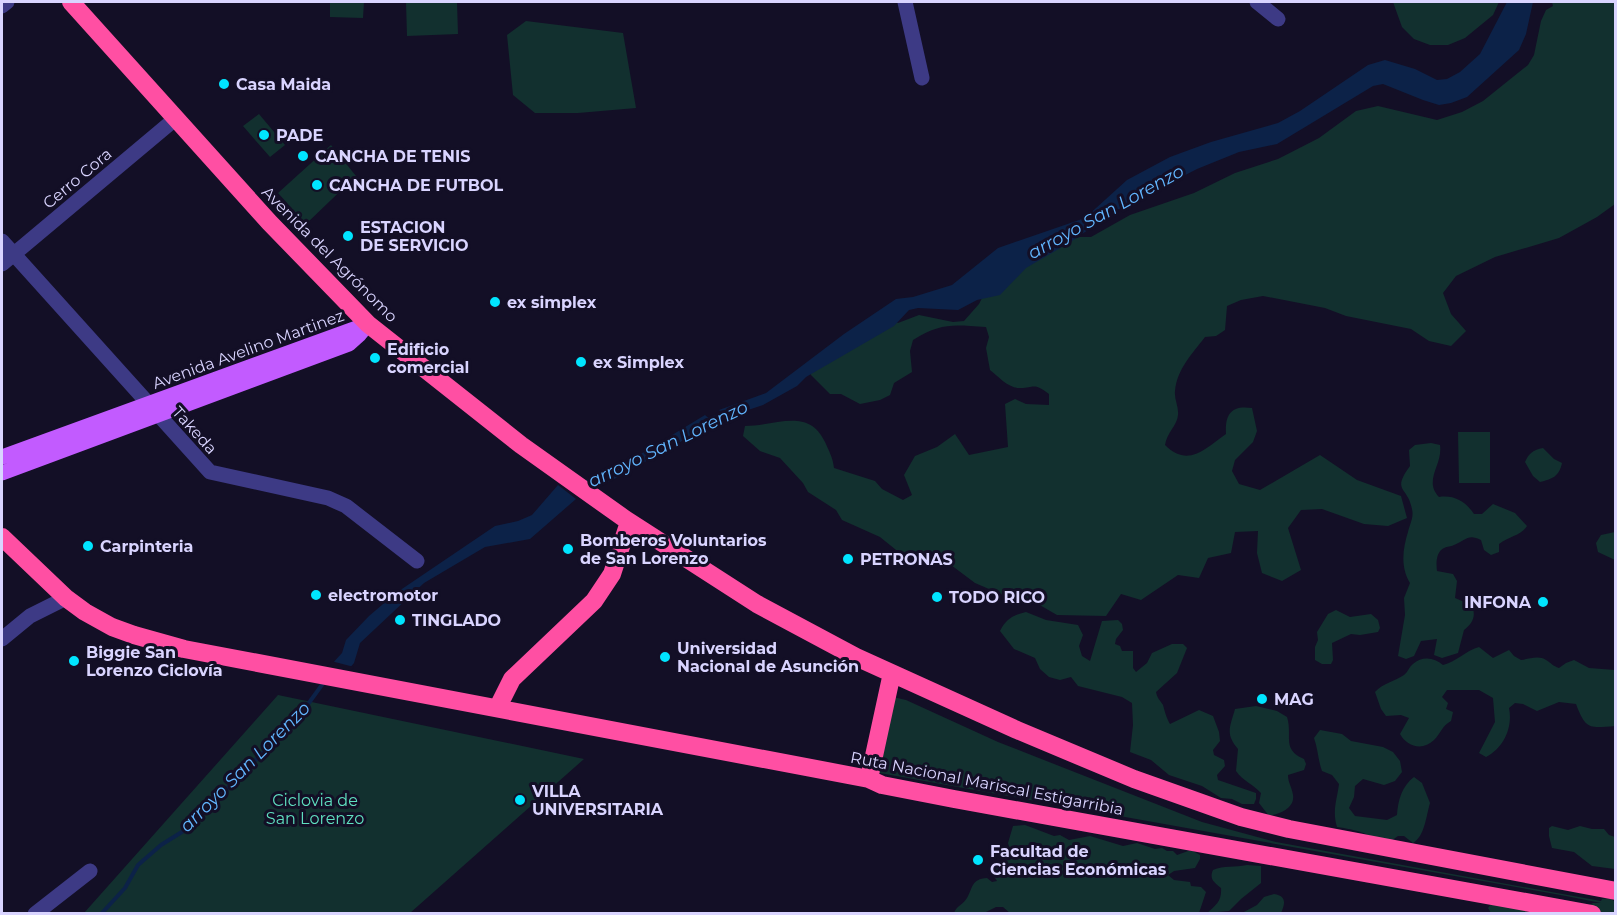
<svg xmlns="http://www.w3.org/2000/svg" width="1617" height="915" viewBox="0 0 1617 915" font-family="Montserrat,sans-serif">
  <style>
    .green { fill: #12302f }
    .water { fill: #0c2248 }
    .pier { fill: #130f26 }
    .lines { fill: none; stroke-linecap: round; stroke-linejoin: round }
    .stream { stroke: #0c2248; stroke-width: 4 }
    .minor { stroke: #3d3a85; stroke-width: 15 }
    .major { stroke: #c25bff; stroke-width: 15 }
    .highway { stroke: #ff4fa3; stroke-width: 18 }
    .poi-dot { fill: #00e5ff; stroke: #130f26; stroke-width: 2 }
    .labels { text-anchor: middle; stroke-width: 6; stroke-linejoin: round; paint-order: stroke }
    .poi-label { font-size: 16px; font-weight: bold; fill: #d9d4ff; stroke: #130f26; text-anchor: start }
    .street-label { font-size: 16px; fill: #d9d4ff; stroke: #130f26 }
    .park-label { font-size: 16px; fill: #5fe0c0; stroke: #130f26 }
    .water-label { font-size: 18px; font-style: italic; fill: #62b6ff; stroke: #130f26 }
  </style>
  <rect width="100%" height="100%" fill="#130f26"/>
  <path class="green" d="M330,2H364L363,18L330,17Z
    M406,2H457L458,34L407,36Z
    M1393,2H1499L1493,15L1465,38L1448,45H1430L1414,39L1402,27Z
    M1552,2H1615V204L1597,217L1559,238L1495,257L1456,276L1443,293L1451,314L1466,331L1451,346L1429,341L1411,329L1346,316L1325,308L1263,296L1241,300L1227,306L1225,330L1216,336L1205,337C1192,354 1177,369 1175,391C1174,399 1179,407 1178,415C1177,426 1167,432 1165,445C1188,468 1205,449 1226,434C1225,414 1231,405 1252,408L1257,431L1253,442L1235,460L1232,471L1239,484L1260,490L1320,455L1357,480L1401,496L1407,518L1388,526L1364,524L1322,509L1301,510L1288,528L1301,570L1282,581L1262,573L1257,553L1258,531L1235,532L1231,553L1208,558L1199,578L1178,575L1141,600L1121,594L1106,616L1057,615L1038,604L1017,601L975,583L939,556L906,558L880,537L842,520L836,510L808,492L803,483L780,458L760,451L743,436L745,426C777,426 808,407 825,442C829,451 833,458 834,468L875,481L882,489L903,500L912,495L904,475L915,456L937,447L955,434L969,455L1008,447L1005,404L1015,399L1026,404L1049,405V394C1032,381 1034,389 1018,388C1007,387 998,376 990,370L986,348L989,337L986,327C953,325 942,322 913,340L910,351L912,372L894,383L890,395L880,400L860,404L841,394H830L811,375L809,370L884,314L898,323L919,315L953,322L964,321L979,304L986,290L1075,237H1091L1130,215L1194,193L1235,173L1278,159L1319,138L1356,111L1378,106L1437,120L1462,112L1483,101L1528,65L1534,55L1541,21L1546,10L1553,6Z
    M526,21L623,33L636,108L578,113H535L513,95L507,35Z
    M259,114L285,145L270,157L243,126Z
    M331,145L356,176L306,224L278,193Z
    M1458,432H1490V483H1459Z
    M1431,443L1440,445C1443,465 1423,480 1439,497C1454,495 1465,501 1474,514H1482L1493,504L1515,513L1527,526C1521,536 1509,536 1499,544V552L1491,555L1484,550L1481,540C1468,533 1465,541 1454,545C1451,547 1447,546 1444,548C1436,552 1436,563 1437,571L1453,574L1457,581L1455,598L1462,601L1470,602C1477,614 1474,622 1464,630L1458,653L1442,658L1434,655L1437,639L1421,641L1414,656L1406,659L1398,656L1405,615L1404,598L1410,583C1400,567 1403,548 1408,532C1410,523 1414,518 1412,509C1408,486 1391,492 1410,466L1409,450L1415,445Z
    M1543,448L1554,459L1562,463C1559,477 1552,479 1540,482L1533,476L1525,462C1529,453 1533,450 1543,448Z
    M1615,532H1616L1615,560L1598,552L1596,543L1601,535Z
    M1336,610L1350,617L1371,614L1378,620L1380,628L1378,632L1360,635L1351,634L1332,643L1333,660L1331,664H1322L1315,660V647L1318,640L1317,632L1328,614Z
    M1026,612L1046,620L1078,625L1083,635L1079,646L1082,656L1090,661L1102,621L1118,620L1122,624L1123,630L1116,639L1115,644L1120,646L1122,651H1133V668L1136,672L1147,663L1152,653L1172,644H1183L1187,648L1177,673L1156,692C1157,698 1160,700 1163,705C1165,712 1166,717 1170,724L1199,710L1213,716L1219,732L1220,741L1213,750L1214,755L1224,760L1225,766L1217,775L1218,780L1256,793V799L1254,804H1242L1232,799L1221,798L1202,786L1169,775L1151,760L1130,752L1133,725L1132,703L1122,697L1078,686L1071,677L1060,680L1049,677L1040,669L1035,658L1014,649L1000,631C1006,619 1013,615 1026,612Z
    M1479,647L1493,658L1509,650L1514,656L1521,660C1529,659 1539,655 1546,660C1551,663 1553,666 1559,668L1566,663L1574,660L1589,668L1615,670V726C1589,728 1586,730 1576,704L1559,702L1537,711L1523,704L1515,703L1509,708C1513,727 1504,748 1486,757L1479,753L1495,722L1493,698L1479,690H1447L1442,697L1448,703L1446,709L1453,712L1451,721C1442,726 1441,733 1434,740C1423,751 1407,747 1400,734L1409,718L1401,715L1386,716L1381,709L1375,692C1383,683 1394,682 1404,675C1408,672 1409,667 1413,664C1422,656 1434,657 1443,665C1456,662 1465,651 1479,647Z
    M278,695L584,759L410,913H84Z
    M893,697L906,700L998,742L1202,822L1276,842L1601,901L1602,899L1610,898L1615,902V913H1576L1593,903H1601L1566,896L874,772Z
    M1256,706L1277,711L1287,717C1293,736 1281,749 1304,759L1306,764L1304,770L1288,775C1288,783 1292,787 1293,795C1295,808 1280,814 1269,816L1259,803L1261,793C1253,784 1243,781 1236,771L1238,749C1225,734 1230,727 1235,709Z
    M1320,730L1342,734L1351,741L1383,747L1393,752L1400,761L1402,772L1395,781L1384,785L1363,779L1355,786L1354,797L1349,808L1355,816L1387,820L1397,815C1398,800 1402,786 1414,777L1422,783L1430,803C1426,816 1425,836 1413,843L1404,836H1398L1384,846C1369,832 1356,830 1337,827C1332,811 1337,800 1339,784L1332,775L1322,771C1318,760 1318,749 1314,738Z
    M1025,825L1054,836L1060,835L1069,840L1090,836L1123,846L1137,843L1155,849L1162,848L1167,851H1173L1177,855L1191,850L1200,855V859L1195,868L1174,871L1168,875L1174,880L1190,882L1191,886L1201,887L1206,892L1199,913L1011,914L1003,907H996L984,913H954C956,906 963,905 967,898C973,888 971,879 987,878L992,882L997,881L991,872L993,865L999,861L1010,860L1011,854L1008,843L1013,826Z
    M1552,826L1568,830L1580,826L1592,829H1604L1609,835L1615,837V869L1592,866L1574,852L1552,848L1549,836V828Z
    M1247,865L1261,866V883L1241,899L1229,911L1207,913C1216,905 1222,901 1221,888C1214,882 1209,879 1213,870C1224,865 1235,868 1247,865Z
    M1274,894C1287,896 1285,904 1281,913H1242L1257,905L1264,897Z
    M1492,903L1523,906L1527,913H1491L1488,908Z"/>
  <path class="water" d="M1507,2H1533L1526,34L1519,50L1467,97L1451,103L1439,105L1423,100L1383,84L1373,86L1277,144L1239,152L1197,169L1117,210L1069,243L1026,268L1000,295L977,300L958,310L918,308L909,310L894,326L806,377L797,386L763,405L727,417L719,410L766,393L844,334L896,299L913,297L952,285L998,248L1085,218L1127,180L1170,157L1211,142L1278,123L1300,111L1368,65L1385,60L1415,69L1437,80L1447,79L1460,72L1480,54Z
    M705,415L714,423L609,482L598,471L621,466Z
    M558,485L576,499L530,539L485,547L424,583L360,643L354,663L348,670L330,666L342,653L346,640L369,616L396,593L495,526L518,521L532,515Z"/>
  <path class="pier" d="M331,661L354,667L350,672L327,667Z"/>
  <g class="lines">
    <path class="stream" d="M707,420L728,413
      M586,483L604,471
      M101,914L125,888L138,865L161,845L185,830L298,718L324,682"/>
    <path class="minor" d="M905,2L922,78
      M1257,2L1278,19
      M2,6L7,2
      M2,241L210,472L328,498L346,506L417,561
      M2,264L175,119
      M2,639L30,616L66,598
      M35,914L90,871"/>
    <path class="major" d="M2,457L362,326
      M2,473L349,344L359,335L368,324"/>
    <path class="highway" d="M71,2L269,222L368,324L521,445L625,519L757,604L856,657L1017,730L1134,779L1241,817L1289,829L1616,891
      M2,537L66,598L85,612L112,627L134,635L184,649L869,779L882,785L954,799L1592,914
      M498,707L512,679L594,601L612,574L629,522
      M869,779L892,673"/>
  </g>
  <g class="poi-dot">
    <circle cx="224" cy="84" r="6"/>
    <circle cx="264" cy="135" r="6"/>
    <circle cx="303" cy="156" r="6"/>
    <circle cx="317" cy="185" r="6"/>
    <circle cx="348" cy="236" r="6"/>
    <circle cx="495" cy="302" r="6"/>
    <circle cx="375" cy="358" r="6"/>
    <circle cx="581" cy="362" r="6"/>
    <circle cx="88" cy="546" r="6"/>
    <circle cx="568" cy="549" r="6"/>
    <circle cx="848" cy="559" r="6"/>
    <circle cx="316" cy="595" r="6"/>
    <circle cx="937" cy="597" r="6"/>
    <circle cx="1543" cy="602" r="6"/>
    <circle cx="400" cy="620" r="6"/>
    <circle cx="665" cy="657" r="6"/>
    <circle cx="74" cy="661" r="6"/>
    <circle cx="1262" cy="699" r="6"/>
    <circle cx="520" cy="800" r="6"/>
    <circle cx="978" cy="860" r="6"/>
  </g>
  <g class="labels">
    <g class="poi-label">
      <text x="236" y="90">Casa Maida</text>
      <text x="276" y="141">PADE</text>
      <text x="315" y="162">CANCHA DE TENIS</text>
      <text x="329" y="191">CANCHA DE FUTBOL</text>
      <text x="360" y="233">ESTACION<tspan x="360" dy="18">DE SERVICIO</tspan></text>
      <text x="507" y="308">ex simplex</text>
      <text x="387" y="355">Edificio<tspan x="387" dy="18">comercial</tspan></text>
      <text x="593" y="368">ex Simplex</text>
      <text x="580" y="546">Bomberos Voluntarios<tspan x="580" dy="18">de San Lorenzo</tspan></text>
      <text x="100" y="552">Carpinteria</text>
      <text x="860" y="565">PETRONAS</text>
      <text x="328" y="601">electromotor</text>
      <text x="949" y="603">TODO RICO</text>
      <text x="1531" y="608" text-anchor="end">INFONA</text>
      <text x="412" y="626">TINGLADO</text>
      <text x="677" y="654">Universidad<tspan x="677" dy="18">Nacional de Asunción</tspan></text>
      <text x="86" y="658">Biggie San<tspan x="86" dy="18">Lorenzo Ciclovía</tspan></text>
      <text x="1274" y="705">MAG</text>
      <text x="532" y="797">VILLA<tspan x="532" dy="18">UNIVERSITARIA</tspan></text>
      <text x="990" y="857">Facultad de<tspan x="990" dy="18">Ciencias Económicas</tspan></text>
    </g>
    <g class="street-label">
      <text transform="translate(77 178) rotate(-40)" y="6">Cerro Cora</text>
      <text transform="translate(330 254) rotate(45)" y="6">Avenida del Agrónomo</text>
      <text transform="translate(248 349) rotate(-20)" y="6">Avenida Avelino Martinez</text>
      <text transform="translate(195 430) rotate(48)" y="6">Takeda</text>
      <text transform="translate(987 783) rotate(11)" y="6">Ruta Nacional Mariscal Estigarribia</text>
    </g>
    <g class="park-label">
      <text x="315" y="806">Ciclovia de<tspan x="315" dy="18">San Lorenzo</tspan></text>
    </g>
    <g class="water-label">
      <text transform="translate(1106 212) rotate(-29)" y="6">arroyo San Lorenzo</text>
      <text transform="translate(668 444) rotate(-26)" y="6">arroyo San Lorenzo</text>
      <text transform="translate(245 767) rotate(-45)" y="6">arroyo San Lorenzo</text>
    </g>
  </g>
  <rect width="1617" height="915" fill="none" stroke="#d9d4ff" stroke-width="6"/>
</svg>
